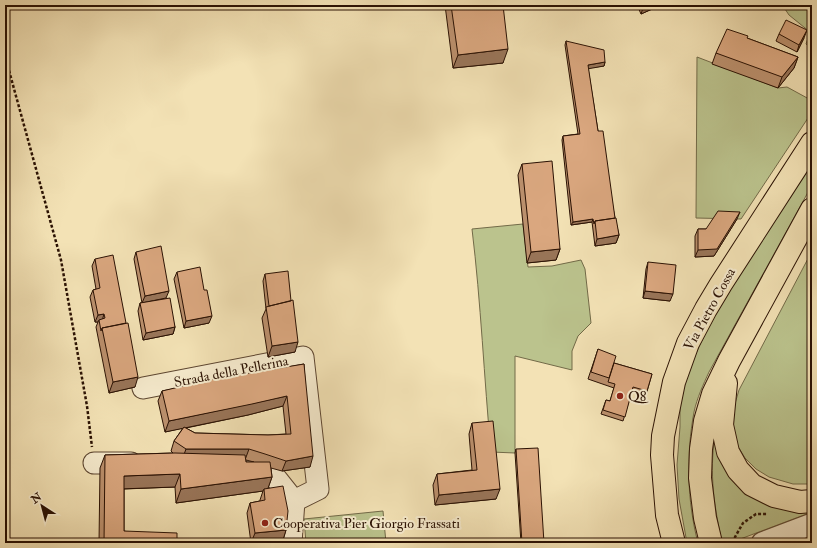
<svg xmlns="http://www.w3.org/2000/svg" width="817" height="548" viewBox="0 0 817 548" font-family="'IM FELL Double Pica',serif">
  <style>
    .green { fill: #bbc38d; stroke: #726a48 }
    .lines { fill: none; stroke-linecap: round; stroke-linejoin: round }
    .minor-casing { stroke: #5c4530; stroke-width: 23 }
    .major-casing { stroke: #2a1103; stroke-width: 24 }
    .path { stroke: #2a1103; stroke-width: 2.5; stroke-dasharray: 3 2; stroke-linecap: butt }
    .minor { stroke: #f7eccf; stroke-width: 21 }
    .major { stroke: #f3e2b5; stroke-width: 22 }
    .wall { fill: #bb906d; stroke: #2a1103; fill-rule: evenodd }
    .shaded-wall { fill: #997559; stroke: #2a1103 }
    .building { fill: #daa77f; stroke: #2a1103 }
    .poi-dot { fill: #8f2418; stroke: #f7eccf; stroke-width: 1.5 }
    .labels { text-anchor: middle; stroke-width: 4; stroke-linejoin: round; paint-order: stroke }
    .street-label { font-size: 14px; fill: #2a1103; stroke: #f7eccf }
    .poi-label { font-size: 14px; fill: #2a1103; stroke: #f7eccf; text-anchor: start }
  </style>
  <rect width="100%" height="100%" fill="#f3e2b5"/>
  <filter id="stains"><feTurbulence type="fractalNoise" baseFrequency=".005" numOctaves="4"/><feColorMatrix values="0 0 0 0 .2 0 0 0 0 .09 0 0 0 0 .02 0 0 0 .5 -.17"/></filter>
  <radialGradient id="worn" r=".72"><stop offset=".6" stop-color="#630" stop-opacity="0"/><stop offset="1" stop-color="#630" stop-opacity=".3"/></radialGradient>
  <path class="green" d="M781,5H802L812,13V50L806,44L810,32L789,15L783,6Z
    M697,57L778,88L787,87L809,99L812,112L741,219L696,218Z
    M812,163V185L709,372C703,385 697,398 694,412C686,455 687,501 698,543H687L679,499L677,465L680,427V400L692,362L705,334L721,304Z
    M523,224L528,267L552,266L581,260L585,269L591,323L578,336L572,351V370L515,356V453L491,452C484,378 481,303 472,229Z
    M812,251V484H793L769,477L756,469L745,458L737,445L732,426L734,407L739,390Z
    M716,429L718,449L812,512L735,541C730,543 725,540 721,538C713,499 709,468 716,429Z
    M383,511L386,543H306L304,519Z"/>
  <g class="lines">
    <defs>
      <path id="minor" d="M143,388L303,357L318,489L294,501L291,543
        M94,463H131
        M244,465L252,468L265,469L271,472L294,501
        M762,543L812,524"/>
      <path id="major" d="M726,383L722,425L728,452L738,470L752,485L774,496L800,502L812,501
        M674,543L667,515L662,455L663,436L674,382L688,343L706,309L721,284L812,143
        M711,543L705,518L700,478L701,449L705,421L713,394L729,361L812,209"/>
    </defs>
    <use href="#minor" class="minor-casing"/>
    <use href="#major" class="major-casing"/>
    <path class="path" d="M5,56L61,260L87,406L92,447
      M735,543V537L743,523L756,514H767"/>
    <use href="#minor" class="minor"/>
    <use href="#major" class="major"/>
  </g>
  <path class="wall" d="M445,5H503V63L453,68Z
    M637,5H661L641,14Z
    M779,34L804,38L797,52L776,41Z
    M747,38L798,57L794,68L778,88L712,64L716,53Z
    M566,41L605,62L604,66L588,68L598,131L615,218L619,235L616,243L595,246L592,222L571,225L562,140L563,136L578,134L565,45Z
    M522,164L560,249L556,260L527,263L518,175Z
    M737,219L714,256L695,257V236L698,229H706Z
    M136,252L166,298L175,327L173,334L143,340L138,311L140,303H142L134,259Z
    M95,259L135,387L109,393L96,327L98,322H95L90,297L93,290L96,289L92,266Z
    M648,262L670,301L643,298L646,269Z
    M177,272L209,323L184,328L174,279Z
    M265,274L295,352L268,357L262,318L266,309L263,281Z
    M598,349L614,363L652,374L646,395L632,391L623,421L601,414L606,400L610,401L614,388L588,379Z
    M304,364L310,467L282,471L271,468L272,477L268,488L286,530L283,540L258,543H251L247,513L250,503L260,501V500L263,491L176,503L175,487L124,489V531L177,543H99L100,468L105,455L173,453L171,451L174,441L183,428L165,432L158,401L162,391ZM283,406L286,434L268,435L195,433L186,428L248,415ZM246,460L254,462H246Z
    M472,423L496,499L435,505L433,485L437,474L472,470L469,434Z
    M516,449L544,543H521L515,453Z"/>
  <path class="shaded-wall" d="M644,5H661L641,14Z
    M807,30L804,38L797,52L799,45Z
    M508,49L503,63L453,68L458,55Z
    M798,57L794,68L778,88L782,77Z
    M605,62L604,66L587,69L588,65Z
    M740,212L737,219L714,256L695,257L698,250Z
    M593,219L592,222L571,225L573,222Z
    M619,235L616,243L595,246L597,239Z
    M560,249L556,260L527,263L531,252Z
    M169,291L166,298L142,303L145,296Z
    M645,291L673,294L670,301L643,298Z
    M104,314L102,321L99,320L98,322H95L98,315Z
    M212,316L209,323L184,328L186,321Z
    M175,327L173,334L143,340L146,333Z
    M298,342L295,352L268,357L272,346Z
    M138,377L135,387L109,393L113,382Z
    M287,396L283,406L248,415L165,432L169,421Z
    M186,449H249L245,460H182Z
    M313,456L310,467L282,471L286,461Z
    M180,474L175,487L119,489L124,476Z
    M272,477L267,491L264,489L263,491L176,503L181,489Z
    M500,489L496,499L435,505L439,495Z
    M286,530L283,540L258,543H251L255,533Z"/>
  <path class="building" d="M451,5H503L508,49L458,55Z
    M786,20L807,30L799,45L779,34Z
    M727,29L748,36L747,38L798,57L782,77L716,53Z
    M566,41L604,50L605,62L588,65L598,131H603L615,218L595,221L594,224L593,219L573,222L563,136L580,134Z
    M552,161L560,249L531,252L522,164Z
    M718,211L740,212L717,249L698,250V229H706Z
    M616,218L619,235L597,239L595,221Z
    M161,246L169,291L145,296L136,252Z
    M113,255L126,323L102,328L101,331L99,320L105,318L104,314L98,315L93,290L100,288L95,259Z
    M648,262L676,265L673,294L645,291Z
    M200,267L204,290H207L212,316L186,321L177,272Z
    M288,271L291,301L269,306L265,274Z
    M170,298L175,327L146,333L140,303Z
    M293,300L298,342L272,346L266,307Z
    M128,323L138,377L113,382L102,328Z
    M598,349L616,356L609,378L591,372Z
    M614,363L652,374L647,391L633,387L625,417L603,410L606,400L610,401L615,384L608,382Z
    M304,364L313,456L286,461L265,454L249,449H186L174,441L184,427L195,433L268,435L291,434L287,396L252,404L169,421L162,391L213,379Z
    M493,421L500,489L439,495L437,474L477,470L472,423Z
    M538,448L544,543H522L516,449Z
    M175,453L245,455L246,462H270L272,477L181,489L180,474L124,476V531L177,533V543H104L105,455Z
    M283,486L288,511L286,530L255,533L250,503L265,500L264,489Z"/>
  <g class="poi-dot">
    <circle cx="620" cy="396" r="4"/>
    <circle cx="265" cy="523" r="4"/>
  </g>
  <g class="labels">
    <g class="street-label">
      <text transform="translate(709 309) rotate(-61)" y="5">Via Pietro Cossa</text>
      <text transform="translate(231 371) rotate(-11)" y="5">Strada della Pellerina</text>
    </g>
    <g class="poi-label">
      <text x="628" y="401">Q8</text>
      <text x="273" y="528">Cooperativa Pier Giorgio Frassati</text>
    </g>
  </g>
  <rect width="817" height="548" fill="none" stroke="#f3e2b5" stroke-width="20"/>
  <rect x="6" y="6" width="805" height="536" fill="none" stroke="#2a1103" stroke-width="2"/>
  <rect x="10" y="10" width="797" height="528" fill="none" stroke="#2a1103"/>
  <g transform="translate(42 506) rotate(324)" stroke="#f7eccf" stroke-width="3" paint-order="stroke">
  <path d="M0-3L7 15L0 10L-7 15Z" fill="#2a1103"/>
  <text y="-6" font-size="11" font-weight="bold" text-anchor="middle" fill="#2a1103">N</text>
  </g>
  <rect width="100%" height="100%" filter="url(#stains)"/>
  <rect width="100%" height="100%" fill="url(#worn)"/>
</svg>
